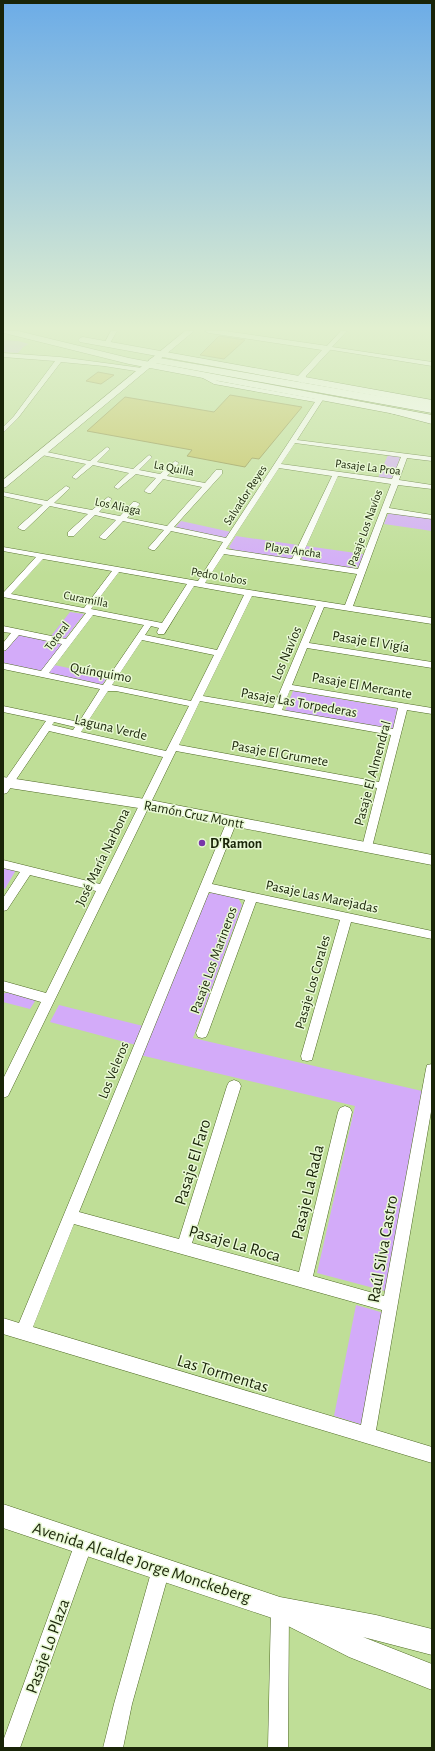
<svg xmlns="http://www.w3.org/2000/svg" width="435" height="1751" viewBox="0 0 435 1751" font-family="'Alegreya Sans',sans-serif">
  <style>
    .green { fill: #d3abf9 }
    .building { fill: #c2bf55; stroke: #8c8a3d }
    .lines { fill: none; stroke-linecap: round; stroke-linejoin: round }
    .street-casing { stroke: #4f6925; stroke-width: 1 }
    .secondary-casing { stroke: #4f6925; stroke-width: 1 }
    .primary-casing { stroke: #4f6925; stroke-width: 1 }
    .highway-casing { stroke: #4f6925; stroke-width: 1 }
    .street { fill: #fff; fill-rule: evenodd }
    .secondary { fill: #fff; fill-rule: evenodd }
    .primary { fill: #fff; fill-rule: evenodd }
    .highway { fill: #fff; fill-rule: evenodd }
    .poi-dot { fill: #7835a9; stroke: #e9f9d5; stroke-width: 1.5 }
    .labels { text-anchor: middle; stroke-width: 3; stroke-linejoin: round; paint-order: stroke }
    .far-street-label { font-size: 12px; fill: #192408; stroke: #e9f9d5 }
    .street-label { font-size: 14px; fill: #192408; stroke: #e9f9d5 }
    .poi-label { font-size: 14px; font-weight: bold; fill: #192408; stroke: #e9f9d5; text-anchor: start }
    .near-street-label { font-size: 17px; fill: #192408; stroke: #e9f9d5 }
  </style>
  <rect width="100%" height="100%" fill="#bfde97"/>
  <path class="green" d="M3,340L18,341L29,344L23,347L18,353L3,352Z
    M388,455L398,456L400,458L393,478L388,479L378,478Z
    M393,513L432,518V531L384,524L388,514Z
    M181,521L231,532L225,538L175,528Z
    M236,536L298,545L293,557L288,559L233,550L229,547Z
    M306,546L363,554L360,567L353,568L305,561L301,558Z
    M70,612L84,614L65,639L51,636Z
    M16,634L65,643L41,673L3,665V649Z
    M54,665L108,676L102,685L48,673Z
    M293,691L399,709L393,730L285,711Z
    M3,866L16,870L5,889L3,888Z
    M215,892L237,896L242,905L193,1038L422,1091L385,1291L317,1273L355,1106L140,1055L136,1045L50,1022L59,1005L151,1028L206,895Z
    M10,991L37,998L30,1009L3,1002V994Z
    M356,1305L384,1313L363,1425L334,1416Z"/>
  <path class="building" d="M219,336L245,340L224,359L200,355Z
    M98,372L114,375L101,384L86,381Z
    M230,395L302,407L259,459L252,458L245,467L187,456L192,450L87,431L125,397L214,412Z"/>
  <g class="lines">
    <defs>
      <path id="street" d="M111,331H117L109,345H105L104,344Z
        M341,331H347L332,347L432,362V366L326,349V347Z
        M3,353L60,357L142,368L145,370L142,372L104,366L61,362L18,418L3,433V427L14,416L55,361L3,357Z
        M203,374L218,381L317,399L319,397H323L324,398L297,440L432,457V461L407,458L399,480L432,485V489L398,485L389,508L432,515V519L387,513L353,606L432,618V624L324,607L309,643L432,662V668L307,648L292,685L432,708V714L407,710L372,847L371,850H363L362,847L377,788L176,751L8,1096L3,1098V1079L41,1002L3,991V981L46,993L96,891L30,875L7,910L3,911V898L20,872L3,868V860L100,884L163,757L49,731L7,793L3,794V783L46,721L3,712V706L79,722L100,689L3,669V663L41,671L62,644L19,635L6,650L3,651V643L11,633L3,632V626L66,639L86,613L3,597V593L36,557L3,551V547L198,581L223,542L171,531L155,550H152L148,548L164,530L123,521L106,539H103L99,537L116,520L95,515L74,536H68V532L88,514L50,506L25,530H22L18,528L19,526L43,505L3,496V492L47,501L66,486L70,488L54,503L92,510L108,497L112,499L99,512L120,516L133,502H136L140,504L127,518L167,526L202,487L163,479L151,493H148L144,491L156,478L136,474L118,489L114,487L129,473L93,465L76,479L72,477L86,464L42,455L39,453L42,451L90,461L107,447L110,449L97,462L133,469L149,455L152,457L139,470L160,474L175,461L179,463L167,476L205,483L216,470H222V474L174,527L226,538L315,402L214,384L201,377L200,376ZM295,443L401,457L392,479L281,464ZM279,468L332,476L292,559L226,549ZM338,476L391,484L358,569L300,560ZM224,554L357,574L345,605L205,583ZM43,559L112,571L84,608L11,594ZM119,572L187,584L162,623L91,609ZM194,586L244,595L217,650L145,635L151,626L159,628L157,632L158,634H164ZM252,596L316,606L273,708L203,696ZM93,615L144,625L103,685L49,673ZM142,640L214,655L191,701L112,685ZM290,690L398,708L393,729L282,710ZM108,691H116L189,706L166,751L81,732ZM200,701L391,735L379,782L179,745ZM54,722L75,727L73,730L52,725Z
        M390,411L432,420V424L390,413Z
        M232,817L236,818L237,821L212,884L432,931V939L351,922L313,1056L312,1060L307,1061L302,1060L301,1056L340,920L256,902L208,1033L206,1037L202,1038L198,1037L196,1033L245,900L209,892L79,1212L179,1239L227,1086L229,1082L234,1080L239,1082L241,1086L192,1243L299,1272L338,1112L340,1108L345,1106L350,1108L352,1112L313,1276L384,1296L426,1069L427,1065L432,1064V1106L376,1430L432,1447V1463L3,1334V1318L19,1323L227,821L228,818ZM74,1224L382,1310L361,1425L33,1327Z
        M84,1534L90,1537L93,1543L20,1748H3V1741L75,1543L78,1537Z
        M161,1560L167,1563L170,1569L132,1704L123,1748H103L114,1704L152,1569L155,1563Z
        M280,1600L286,1603L289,1609L288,1748H268L271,1609L274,1603Z"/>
      <path id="secondary" d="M185,331H194L6,487L3,488V480Z
        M205,331H225L328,346L332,348L306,376L305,382L302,383L298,380V376L322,350L209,333Z
        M3,777L145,799L432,855V865L145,809L3,787Z
        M3,1504L280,1597L376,1615L432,1629V1655L363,1637L432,1664V1690L349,1657L288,1626L287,1623L3,1528Z"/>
      <path id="primary" d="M3,331H18L129,358L432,415V421L129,364L4,333Z
        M83,337L432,400V406L80,342L78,340L80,338Z"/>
      <path id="highway" d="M154,357L432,405V413L150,362L149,360Z"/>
    </defs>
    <use href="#street" class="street-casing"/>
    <use href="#secondary" class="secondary-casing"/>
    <use href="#primary" class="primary-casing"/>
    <use href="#highway" class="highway-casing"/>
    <use href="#street" class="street"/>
    <use href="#secondary" class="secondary"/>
    <use href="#primary" class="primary"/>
    <use href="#highway" class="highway"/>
  </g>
  <linearGradient id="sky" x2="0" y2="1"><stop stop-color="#6cace7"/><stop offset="0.57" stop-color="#e2f0d0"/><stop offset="1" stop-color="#e2f0d0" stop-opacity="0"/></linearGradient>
  <rect width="435" height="576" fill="url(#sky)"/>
  <circle class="poi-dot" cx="202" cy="843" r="4"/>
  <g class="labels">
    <g class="far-street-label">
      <text transform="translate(368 467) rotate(7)" y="4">Pasaje La Proa</text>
      <text transform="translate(174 468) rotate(11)" y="4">La Quilla</text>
      <text transform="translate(245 495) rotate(-57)" y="4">Salvador Reyes</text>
      <text transform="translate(118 506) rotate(12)" y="4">Los Aliaga</text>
      <text transform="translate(365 528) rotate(-70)" y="4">Pasaje Los Navíos</text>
      <text transform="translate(293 550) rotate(8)" y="4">Playa Ancha</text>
      <text transform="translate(219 576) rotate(10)" y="4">Pedro Lobos</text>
      <text transform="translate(86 599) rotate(11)" y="4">Curamilla</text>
      <text transform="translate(57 636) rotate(-53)" y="4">Totoral</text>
    </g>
    <g class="street-label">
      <text transform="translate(371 641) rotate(9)" y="5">Pasaje El Vigía</text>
      <text transform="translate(286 653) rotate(-67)" y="5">Los Navíos</text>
      <text transform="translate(101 672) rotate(10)" y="5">Quínquimo</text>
      <text transform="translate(362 685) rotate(10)" y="5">Pasaje El Mercante</text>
      <text transform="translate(299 702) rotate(10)" y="5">Pasaje Las Torpederas</text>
      <text transform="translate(111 727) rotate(13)" y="5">Laguna Verde</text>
      <text transform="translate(280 753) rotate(10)" y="5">Pasaje El Grumete</text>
      <text transform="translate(372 773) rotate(-75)" y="5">Pasaje El Almendral</text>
      <text transform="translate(194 814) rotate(11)" y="5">Ramón Cruz Montt</text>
      <text transform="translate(102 857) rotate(-64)" y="5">José María Narbona</text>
      <text transform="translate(322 896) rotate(12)" y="5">Pasaje Las Marejadas</text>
      <text transform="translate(213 960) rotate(-70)" y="5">Pasaje Los Marineros</text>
      <text transform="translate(312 982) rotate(-74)" y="5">Pasaje Los Corales</text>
      <text transform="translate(113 1070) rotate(-68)" y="5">Los Veleros</text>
    </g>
    <g class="poi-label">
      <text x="210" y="848">D'Ramon</text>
    </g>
    <g class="near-street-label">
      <text transform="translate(192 1162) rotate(-73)" y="6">Pasaje El Faro</text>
      <text transform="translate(307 1192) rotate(-77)" y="6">Pasaje La Rada</text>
      <text transform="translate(235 1243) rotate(16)" y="6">Pasaje La Roca</text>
      <text transform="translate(382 1249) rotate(-80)" y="6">Raúl Silva Castro</text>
      <text transform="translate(223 1373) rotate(17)" y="6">Las Tormentas</text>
      <text transform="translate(142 1562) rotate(18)" y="6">Avenida Alcalde Jorge Monckeberg</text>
      <text transform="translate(47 1646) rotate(-70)" y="6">Pasaje Lo Plaza</text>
    </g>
  </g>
  <rect width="435" height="1751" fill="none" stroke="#192408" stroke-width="8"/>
</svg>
